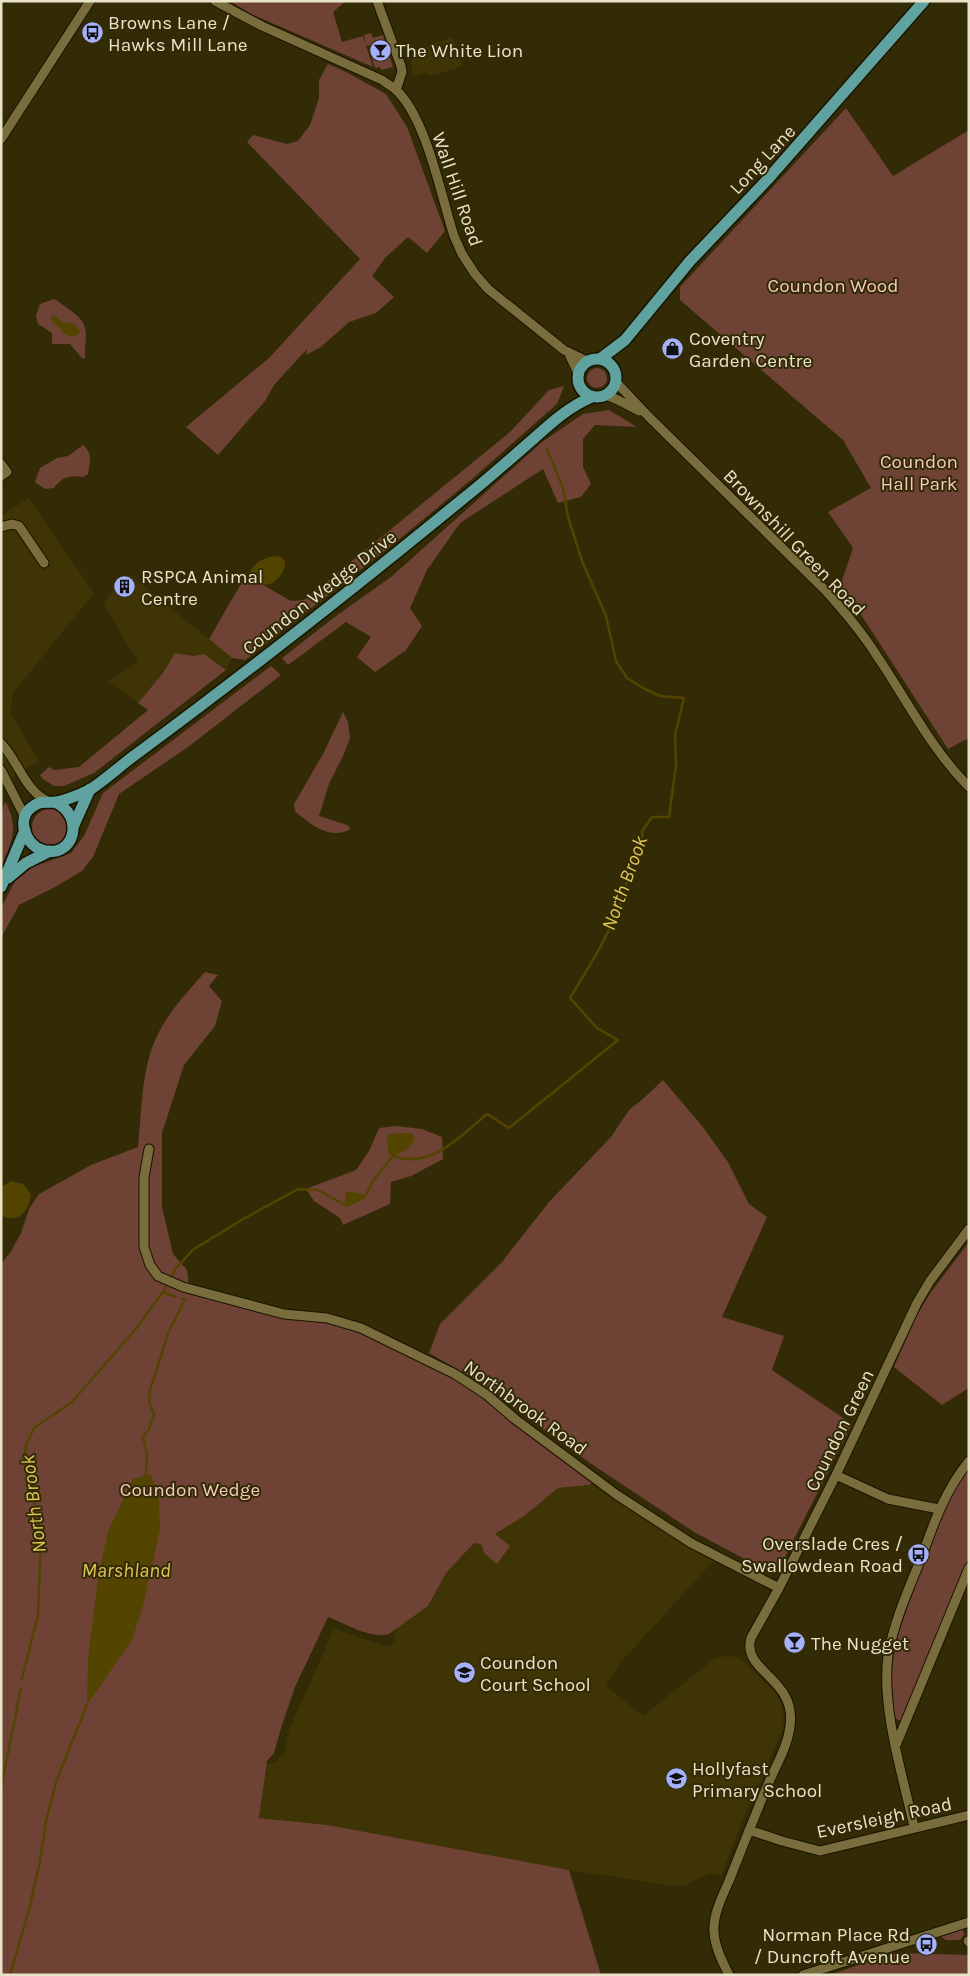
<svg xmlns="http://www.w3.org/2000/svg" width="970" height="1976" viewBox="0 0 970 1976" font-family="Karla,sans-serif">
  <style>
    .built { fill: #3e3406 }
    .green { fill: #6e4235 }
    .water { fill: #534500 }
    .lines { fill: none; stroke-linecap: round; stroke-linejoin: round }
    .stream { stroke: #534500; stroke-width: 2.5 }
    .minor-casing { stroke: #191300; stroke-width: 11 }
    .major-casing { stroke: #191300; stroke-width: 14 }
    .minor { stroke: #796d3d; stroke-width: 9 }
    .major { stroke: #5fa2a0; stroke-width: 11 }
    .labels { text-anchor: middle; stroke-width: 4; stroke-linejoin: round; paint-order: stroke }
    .poi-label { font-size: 19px; fill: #e9e3ca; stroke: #332b05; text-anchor: start }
    .street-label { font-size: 19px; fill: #e9e3ca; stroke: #332b05 }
    .park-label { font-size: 19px; fill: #f6cabe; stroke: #332b05 }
    .water-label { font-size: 20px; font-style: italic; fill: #dec556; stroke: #332b05 }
  </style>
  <rect width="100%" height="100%" fill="#332b05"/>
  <path class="built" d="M452,37L463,66L430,76L426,73L420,74L413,78L411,62L415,51Z
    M29,498L94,593L13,693L11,714L39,761L1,784V516Z
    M129,574L232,658L226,670L204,654L194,656L175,653L163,673L138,703L108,681L138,662L103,603Z
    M593,1482L717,1557L620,1663L606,1686L643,1716L714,1659L726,1656L738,1657L774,1691L781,1703L784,1719L782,1732L742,1822L721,1876L710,1873L685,1885H667L569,1870L328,1825L259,1818L266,1765L276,1762L285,1751L289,1730L296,1714L334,1629L386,1646L391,1645L394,1641L397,1627L428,1606L446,1573L474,1543L482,1545L558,1488L589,1485Z"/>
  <path class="green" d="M230,1H346L333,12L342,42L363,36L366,45L364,35L371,33L373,38L383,35L393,67L381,70L380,67L375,68L370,54L373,53L370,45L366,46L373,67L251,14Z
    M328,64L346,72L386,94L407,127L445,231L427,253L408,237L385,258L372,276L394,297L376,313L349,322L321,347L306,355L307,349L274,385L265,401L218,455L186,427L269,358L360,259L247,142L253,135L287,144L298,141L310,125L319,98V80Z
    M846,108L893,176L969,130V738L948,749L860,613L838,592L853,548L828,512L871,488L843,440L680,300V287Z
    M54,299C60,302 64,306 70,310C93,326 84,335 85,359L82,358L70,344H52V333L38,324L36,316L40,304Z
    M587 378a10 10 0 1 1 20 0a10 10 0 1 1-20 0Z
    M564,386L557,404L472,479L396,542L245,660L232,658L209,639L246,575L291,601L304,600L510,432L549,390Z
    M609,410L637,427L595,425L583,439V467L591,484L581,497L558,503L543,469L460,523L427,570L410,608L422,626L406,650L375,672L357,657L371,637L346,622L288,665L282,658L336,616L391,577L542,442L583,414Z
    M83,445C93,454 90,461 88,474L83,477C70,475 62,477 54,488L45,489L35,482L40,468L57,458L68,456Z
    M175,653L194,656L204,654L226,670L94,773L64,786H54L43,779L40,775L49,767L54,770L79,767L148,710L138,703L163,673Z
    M271,666L281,675L188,747L119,794L93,857L82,871L55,887L19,905L1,938V908L15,881L33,867L71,853L84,836L103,793Z
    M343,712L348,722L350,738L344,754L329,784L319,816L347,825L351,829C331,841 309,824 295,811L294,804L323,754Z
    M6,803C19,829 12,841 1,866V819L4,804Z
    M32 827a18 18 0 1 1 36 0a18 18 0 1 1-36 0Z
    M205,972L218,975L209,986L222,1001L215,1026L184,1065L162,1133V1207L173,1254L187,1270L190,1294L284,1319L327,1322L360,1332L453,1378L485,1399L511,1422L593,1482L589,1485L558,1488L524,1516L495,1534L510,1546L497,1564L484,1553L482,1545L474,1543L446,1573L428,1606L389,1634C370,1639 346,1624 328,1617L295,1687L281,1728L274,1753L267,1761L259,1818L328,1825L569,1870L601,1975H1V1264L10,1253L21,1233L29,1209L39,1194L91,1165L138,1147C142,1109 141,1064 160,1030C171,1009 190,989 205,972Z
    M663,1080L702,1126L728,1162L749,1204L767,1217L722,1317L784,1336L772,1370L852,1424L780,1567L769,1572L694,1532L590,1463L527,1417L497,1392L429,1353L440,1324L502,1262L549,1202L611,1137L629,1110L644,1098Z
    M396,1126L422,1129L442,1137L443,1159L411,1176L391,1182L390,1204L343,1225L340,1218L314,1201L306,1189L356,1170L369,1151L379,1128Z
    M969,1242V1388L942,1405L894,1367L917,1315L931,1292Z
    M969,1469V1557L903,1720H898L895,1718L891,1681L895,1642L941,1515L962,1478Z
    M963,1929L964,1935L960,1940H946L941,1937Z
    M895,1953L969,1955V1975H829Z"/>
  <path class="water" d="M54,315L63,323C72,322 75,323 80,331L78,335L71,337L65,334L51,320V316Z
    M274,556L281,557L285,561C286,572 274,588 262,584C257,582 252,578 247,576C255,563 260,559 274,556Z
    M407,1133H412L415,1139C410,1148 402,1153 392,1157L388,1152L387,1137L390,1134Z
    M11,1181L23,1184L31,1194C30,1210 18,1225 1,1215V1187Z
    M348,1191L366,1195L364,1199L347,1207L345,1205V1195Z
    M151,1474L159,1498L160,1529L143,1606L132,1640L87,1705L88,1659L98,1578L108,1531L133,1479Z"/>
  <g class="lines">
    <path class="stream" d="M366,1195L373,1181L393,1156C430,1170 461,1136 487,1114L509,1128L618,1040L597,1028L570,998C590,965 611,932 623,896C626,888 627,878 630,870C635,854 644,849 642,831L652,817H669L676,765L675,735L684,698L660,696L643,688L627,678L616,661L606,616L582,561L568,517L563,488L547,449
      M163,1292L175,1297
      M146,1476L147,1453L143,1437L149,1429L154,1415L149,1401L150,1390L169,1331L185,1300L182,1299
      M22,1679L38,1615L41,1536L25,1448L34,1428L72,1402L135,1330L163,1292L176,1268L194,1249L245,1218L298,1189L318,1190L345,1205
      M1,1788L21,1688
      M10,1975L29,1910L40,1861L46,1821L57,1779L87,1705"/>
    <defs>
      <path id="minor" d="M215,1L262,26L382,80C386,83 391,86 395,89C426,116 441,196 454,236L462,254L475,274L488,289L564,350L587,361
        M377,1L401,66L402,72L396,90
        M1,139L90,1
        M569,354L578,373
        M616,382L648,416L825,590C844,611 862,632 877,656C907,700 931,749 969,787
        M606,395L618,400L639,411
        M1,464L7,472L1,476
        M1,527L12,524L19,526L44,563
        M1,743C18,761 24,789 47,801
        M1,770L25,817
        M149,1149L144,1177V1247L150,1265L158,1276L183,1287L284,1314L327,1318L361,1328L455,1374L487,1395L515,1419L617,1495L691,1543L779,1588
        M836,1475L888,1499L939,1509
        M896,1745L969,1568
        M914,1827C903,1776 881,1708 888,1656C894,1621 909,1588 922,1556C934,1522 946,1489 969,1461
        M749,1830L782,1841L820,1851L969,1815
        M968,1941L969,1942
        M729,1975C722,1961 715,1947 714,1932C713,1914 722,1897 729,1881C742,1848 755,1815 769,1782C777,1764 788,1745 790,1726C797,1678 741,1672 751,1638L779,1588L836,1475L917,1303L930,1281L969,1229
        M803,1975L969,1922"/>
      <path id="major" d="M578 378a19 19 0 1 1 38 0a19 19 0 1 1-38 0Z
        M600,359L625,340L690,261L767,180L924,1
        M55,802C86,816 74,860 42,850C25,845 16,818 32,807C41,800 46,803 56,802C64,801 84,793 91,789C105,780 118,768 131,758C158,738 185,718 211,698C297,633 381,566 464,498C487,480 509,460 531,441C550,424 568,407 592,397
        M74,825L90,789
        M8,878L26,863L50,851
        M1,887L25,830"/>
    </defs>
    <use href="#minor" class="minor-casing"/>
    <use href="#major" class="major-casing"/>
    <use href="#minor" class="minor"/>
    <use href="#major" class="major"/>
  </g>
  <defs>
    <symbol id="bus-disc" viewBox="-11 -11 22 22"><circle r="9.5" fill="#a5b1fc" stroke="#332b05"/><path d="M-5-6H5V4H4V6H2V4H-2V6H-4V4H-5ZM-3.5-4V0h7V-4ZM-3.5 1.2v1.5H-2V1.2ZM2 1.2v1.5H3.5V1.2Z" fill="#111"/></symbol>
    <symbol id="bar-disc" viewBox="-11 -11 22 22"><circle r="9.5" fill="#a5b1fc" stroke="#332b05"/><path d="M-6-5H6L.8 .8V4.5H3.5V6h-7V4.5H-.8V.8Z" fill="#111"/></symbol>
    <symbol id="shop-disc" viewBox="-11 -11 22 22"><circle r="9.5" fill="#a5b1fc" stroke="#332b05"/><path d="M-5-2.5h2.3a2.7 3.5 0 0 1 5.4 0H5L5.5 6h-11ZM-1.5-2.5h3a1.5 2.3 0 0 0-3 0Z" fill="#111"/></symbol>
    <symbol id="building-disc" viewBox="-11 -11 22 22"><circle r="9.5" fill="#a5b1fc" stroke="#332b05"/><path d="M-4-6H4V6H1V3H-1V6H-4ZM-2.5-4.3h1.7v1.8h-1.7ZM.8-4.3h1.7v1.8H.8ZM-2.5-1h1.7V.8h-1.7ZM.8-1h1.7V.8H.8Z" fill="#111"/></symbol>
    <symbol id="school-disc" viewBox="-11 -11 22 22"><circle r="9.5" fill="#a5b1fc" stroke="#332b05"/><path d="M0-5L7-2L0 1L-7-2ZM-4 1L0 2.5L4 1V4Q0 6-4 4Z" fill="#111"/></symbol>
  </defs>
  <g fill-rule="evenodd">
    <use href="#bus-disc" x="80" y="20" width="25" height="25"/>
    <use href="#bar-disc" x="368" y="38" width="25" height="25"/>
    <use href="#shop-disc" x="660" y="336" width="25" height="25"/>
    <use href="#building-disc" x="112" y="574" width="25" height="25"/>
    <use href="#bus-disc" x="906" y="1542" width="25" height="25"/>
    <use href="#bar-disc" x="782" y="1630" width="25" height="25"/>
    <use href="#school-disc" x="452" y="1660" width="25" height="25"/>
    <use href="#school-disc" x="664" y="1766" width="25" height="25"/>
    <use href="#bus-disc" x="914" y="1932" width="25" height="25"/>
  </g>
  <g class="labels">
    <g class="poi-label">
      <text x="108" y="29">Browns Lane /<tspan x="108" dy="22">Hawks Mill Lane</tspan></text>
      <text x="396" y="57">The White Lion</text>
      <text x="689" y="345">Coventry<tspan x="689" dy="22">Garden Centre</tspan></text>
      <text x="141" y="583">RSPCA Animal<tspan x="141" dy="22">Centre</tspan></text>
      <text x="903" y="1550" text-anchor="end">Overslade Cres /<tspan x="903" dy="22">Swallowdean Road</tspan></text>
      <text x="811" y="1650">The Nugget</text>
      <text x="480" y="1669">Coundon<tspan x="480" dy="22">Court School</tspan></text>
      <text x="692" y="1775">Hollyfast<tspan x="692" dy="22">Primary School</tspan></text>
      <text x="910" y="1941" text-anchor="end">Norman Place Rd<tspan x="910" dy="22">/ Duncroft Avenue</tspan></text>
    </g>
    <g class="street-label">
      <text transform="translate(762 159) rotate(-47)" y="7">Long Lane</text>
      <text transform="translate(458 189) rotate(71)" y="7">Wall Hill Road</text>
      <text transform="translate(795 542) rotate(46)" y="7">Brownshill Green Road</text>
      <text transform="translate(319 592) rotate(-38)" y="7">Coundon Wedge Drive</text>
      <text transform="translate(526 1407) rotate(36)" y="7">Northbrook Road</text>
      <text transform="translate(839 1430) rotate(-64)" y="7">Coundon Green</text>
      <text transform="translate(884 1817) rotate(-12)" y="7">Eversleigh Road</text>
    </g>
    <g class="park-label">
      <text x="833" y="292">Coundon Wood</text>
      <text x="919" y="468">Coundon<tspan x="919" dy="22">Hall Park</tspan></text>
      <text x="190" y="1496">Coundon Wedge</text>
    </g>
    <g class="water-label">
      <text transform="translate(624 883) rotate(-70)" y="7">North Brook</text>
      <text transform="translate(33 1504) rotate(-97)" y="7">North Brook</text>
      <text x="126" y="1577">Marshland</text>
    </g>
  </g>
  <rect width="970" height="1976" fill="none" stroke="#e9e3ca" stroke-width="5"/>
</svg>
